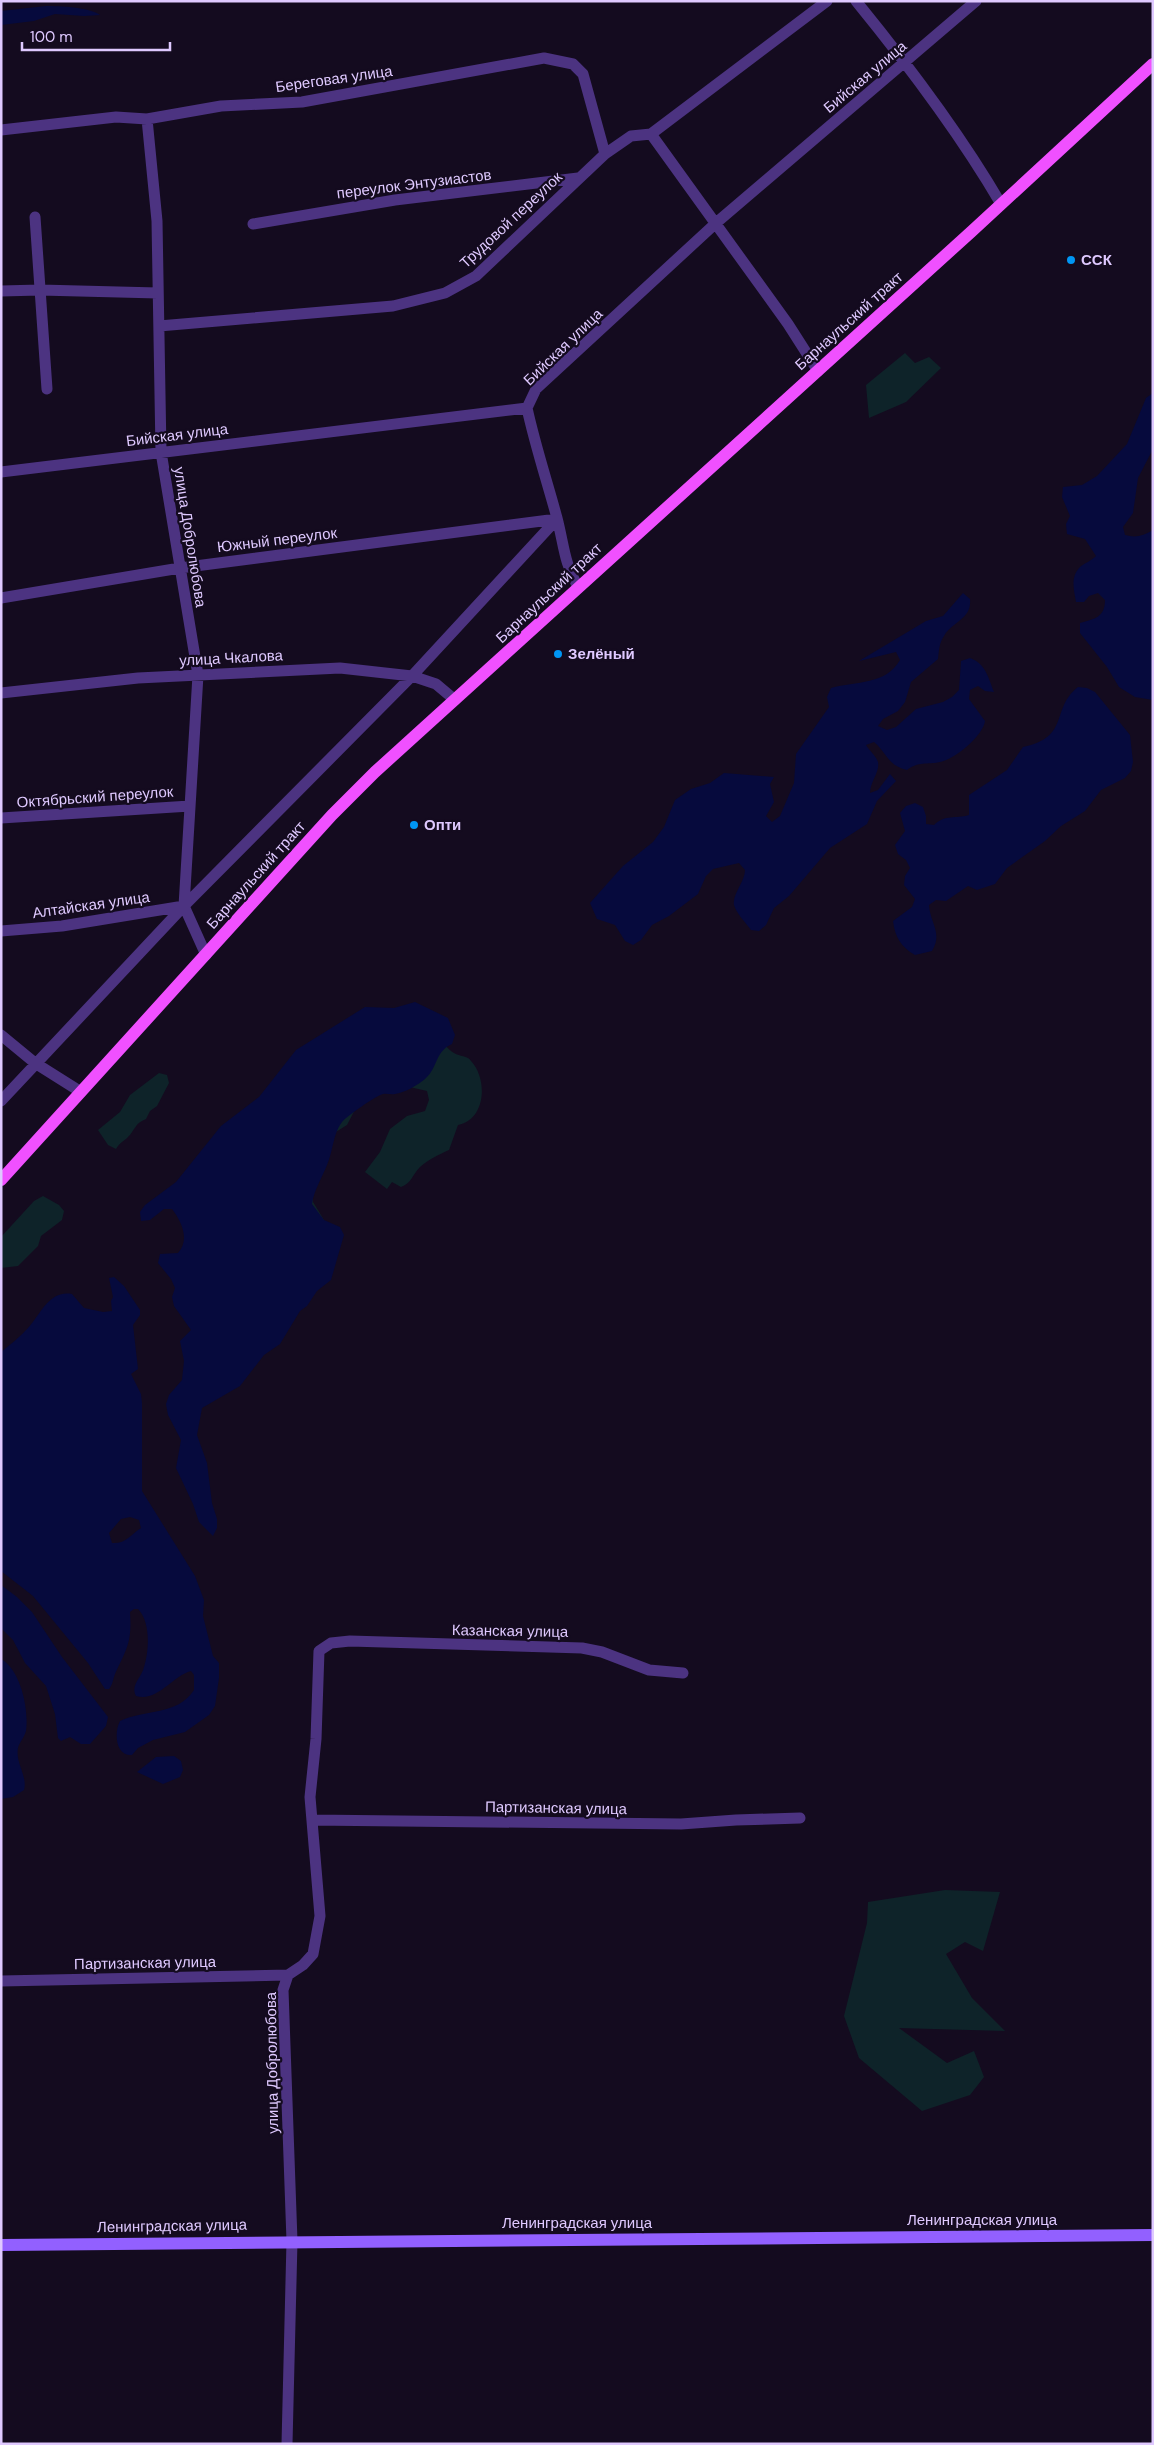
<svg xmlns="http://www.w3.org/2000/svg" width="1154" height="2445" viewBox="0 0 1154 2445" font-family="'DM Sans',sans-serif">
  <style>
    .green { fill: #0e2329 }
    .water { fill: #060a3d; fill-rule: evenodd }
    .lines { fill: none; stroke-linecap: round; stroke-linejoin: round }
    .street { stroke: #4c3381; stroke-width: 11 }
    .secondary { stroke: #9260ff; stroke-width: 12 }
    .primary { stroke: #f050ff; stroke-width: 12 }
    .poi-dot { fill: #0096f4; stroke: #140b1f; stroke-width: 2 }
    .labels { text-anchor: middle; stroke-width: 4.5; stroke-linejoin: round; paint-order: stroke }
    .street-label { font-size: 15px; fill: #dfc9ff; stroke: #140b1f }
    .poi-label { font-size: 15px; font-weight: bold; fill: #dfc9ff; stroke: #140b1f; text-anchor: start }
  </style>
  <rect width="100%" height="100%" fill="#140b1f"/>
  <path class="green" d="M905,353L915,363L929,357L941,368L906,402L869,418L866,385Z
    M435,1033C440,1039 447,1049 454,1053C460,1057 467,1055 471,1061C488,1079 486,1120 458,1125L449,1150C438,1155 429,1159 420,1167C412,1175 412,1183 401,1187L392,1182L387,1189L365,1172L380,1152L390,1129L407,1116L425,1111L429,1100L427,1091L401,1085L359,1102L347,1125L331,1135L313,1195V1202L324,1220L224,1189Z
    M159,1073L167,1075L169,1083L157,1106L150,1111L146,1119C135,1123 135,1130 128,1137C123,1142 120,1142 116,1149L108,1145L98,1130L120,1112L130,1095Z
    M43,1196L59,1205L64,1211L62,1220L41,1236L38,1246L18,1266L1,1268V1237L34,1201Z
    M945,1890L1000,1892L983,1951L965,1942L946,1954L972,1998L1005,2031L899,2028L947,2063L974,2051L984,2077L970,2095L922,2111L859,2058L844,2016L867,1923L868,1902Z"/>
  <path class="water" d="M46,6C59,6 89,7 100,15L84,16L55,14L34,21L1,25V11Z
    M1153,393V449L1138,478L1133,513L1123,527L1125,535C1136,538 1143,536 1153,530V700L1135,697L1119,687L1107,667L1080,633V623C1095,619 1105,617 1105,600L1098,593L1089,596L1084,602H1076C1074,590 1070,577 1080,567C1085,563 1091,561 1096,556L1085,539L1067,534L1066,524L1070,516L1062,497L1063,487L1082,485L1097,476L1127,444L1146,398Z
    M963,593L970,599C972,619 953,621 944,636C939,643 939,651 938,659L911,682L905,702L898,711L883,719L878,726L887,730L896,727L916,709L943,702L952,697L959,690L961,661L970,658C986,664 988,677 994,692L985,691L978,686L970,690L969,699L985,721C983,736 955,759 940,762C927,765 918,761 907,770C887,765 888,754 874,742L866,745C869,750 876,756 878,762C880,772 870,782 870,793L878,790L890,774L896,781L877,801L867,824L830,848L789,896L774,908L766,925L759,931L751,930C746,923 736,913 734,905C732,894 745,882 745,870L739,863L713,869L706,876L698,894L669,916L652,925L641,940L633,945L625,941L615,925L597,919L590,903L623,866L653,842L664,827L675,800L691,789L710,783L724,773L774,777L770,784L774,802L766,816L772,822L780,816L794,783L796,754L829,707L827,697L831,688C856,681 886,685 900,660L896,652L859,661L926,621L943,616Z
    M1078,687L1087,688L1095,692L1130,735L1133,762L1131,771L1125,778L1101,790L1085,811L1061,826L1045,841L1007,868L995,884L977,890L968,886L946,901L936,900L929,905C930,923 943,933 932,951L915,955C901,947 895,937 893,921L912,907L915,899L904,885L905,876L910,868L906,860L898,854L895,845L905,831L900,813L906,806L915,803L923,807L926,816V824L934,825C946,814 955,819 969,815V795L1007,770L1023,747C1071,737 1050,709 1078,687Z
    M415,1002L448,1018L455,1035L452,1044C435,1051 438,1068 425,1079C418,1085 404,1093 395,1094C391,1095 387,1093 383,1094C377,1095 347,1116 342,1122C333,1133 333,1152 327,1165C322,1178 314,1190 312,1204L324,1220L340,1227L344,1235L331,1280L317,1291L307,1306L300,1311L280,1344L264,1355L240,1386L202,1408L197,1435L207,1463L212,1503L217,1519V1528L213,1536L199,1522L193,1504L176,1468L181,1440L168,1415L166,1404L169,1395L182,1380L184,1361L180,1341L191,1330L174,1306L172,1297L175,1288L171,1279L158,1263L160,1254L178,1253C190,1240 182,1222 172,1209H164L150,1220L141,1221L140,1212L145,1205L176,1182L221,1126L259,1097L296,1050L365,1007L394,1008Z
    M114,1277L124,1286L140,1310V1315L133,1325L138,1369L131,1374L141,1394L142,1403V1491L195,1576L204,1600L203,1616L213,1656L219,1663V1678L215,1706L209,1715L185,1732L153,1740L138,1748L132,1755C115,1756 114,1732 120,1721C145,1709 177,1716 194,1690V1675L191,1671C172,1676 158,1702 136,1696C130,1685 142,1677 144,1667C149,1651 151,1622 138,1609H134L130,1612C132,1643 127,1648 115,1674C113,1679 113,1684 109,1689H105L88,1663L33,1596L1,1571V1352C10,1345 20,1337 28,1328C41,1314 49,1290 72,1294L84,1308L103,1312L112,1311L111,1301L113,1297L109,1278ZM130,1517L139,1520L141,1528C130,1535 126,1544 112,1543L109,1533L121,1519Z
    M1,1585L17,1597L32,1612L62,1657L108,1717L106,1726L90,1744H81L70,1737L61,1741L58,1738L55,1714L46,1686L25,1663L13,1640L1,1628Z
    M1,1659C21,1670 29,1710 26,1731C24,1738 19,1743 18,1748C15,1762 28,1777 24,1790L13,1797L1,1799Z
    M174,1756L181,1761L183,1770L180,1777L163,1784L137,1772L156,1757Z"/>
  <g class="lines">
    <path class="street" d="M856,1C909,66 959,132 1001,204
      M147,119L157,221L161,452L198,675L184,906L206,955
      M1,130L116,117L147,119L221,106L302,102L544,58L573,64L583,74L605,154
      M651,134L788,324L818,371
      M35,217L47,389
      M253,224L395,200L578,178
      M1,291L40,290L158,293
      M159,326L393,306L445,293L476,276L605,154L631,136L651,134L827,1
      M527,408C535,445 547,481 557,518C564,545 564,563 578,587
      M1,472L527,408L536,389L716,223L976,1
      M1,598L180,568L557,519
      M1,693L138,678L340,668L412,676L436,684L455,700
      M1,818L190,806
      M1,931L62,926L184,906
      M1,1035L35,1063L81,1092
      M1,1101L184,906L412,676L557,519
      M312,1820L681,1824L736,1820L800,1818
      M1,1981L288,1975
      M287,2444L292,2241L283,1990L288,1975L303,1965L313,1954L320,1916L310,1797L316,1739L319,1651L331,1643L350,1641L582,1648L602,1652L649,1670L683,1673"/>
    <path class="secondary" d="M1,2245L1153,2235"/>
    <path class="primary" d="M1,1180L332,815L375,772L971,232L1153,64"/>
  </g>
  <g class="poi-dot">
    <circle cx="1071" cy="260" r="5"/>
    <circle cx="558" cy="654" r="5"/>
    <circle cx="414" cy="825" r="5"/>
  </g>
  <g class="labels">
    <g class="street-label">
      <text transform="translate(865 77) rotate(-40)" y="5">Бийская улица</text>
      <text transform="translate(334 79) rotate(-8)" y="5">Береговая улица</text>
      <text transform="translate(414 184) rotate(-7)" y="5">переулок Энтузиастов</text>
      <text transform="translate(511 220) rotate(-43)" y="5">Трудовой переулок</text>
      <text transform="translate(849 321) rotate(-42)" y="5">Барнаульский тракт</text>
      <text transform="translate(563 347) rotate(-44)" y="5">Бийская улица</text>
      <text transform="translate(177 435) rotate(-7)" y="5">Бийская улица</text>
      <text transform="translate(190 537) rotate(81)" y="5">улица Добролюбова</text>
      <text transform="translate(277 540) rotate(-7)" y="5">Южный переулок</text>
      <text transform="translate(549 593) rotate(-43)" y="5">Барнаульский тракт</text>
      <text transform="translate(231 658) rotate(-3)" y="5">улица Чкалова</text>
      <text transform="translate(95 797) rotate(-4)" y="5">Октябрьский переулок</text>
      <text transform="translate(256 875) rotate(-48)" y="5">Барнаульский тракт</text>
      <text transform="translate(91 905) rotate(-8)" y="5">Алтайская улица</text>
      <text transform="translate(510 1631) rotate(1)" y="5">Казанская улица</text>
      <text transform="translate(556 1808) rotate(1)" y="5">Партизанская улица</text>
      <text transform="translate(145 1963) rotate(-1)" y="5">Партизанская улица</text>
      <text transform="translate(272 2063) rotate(-91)" y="5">улица Добролюбова</text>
      <text x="982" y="2225">Ленинградская улица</text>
      <text x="577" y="2228">Ленинградская улица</text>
      <text transform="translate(172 2226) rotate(-1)" y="5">Ленинградская улица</text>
    </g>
    <g class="poi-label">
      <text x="1081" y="265">ССК</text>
      <text x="568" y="659">Зелёный</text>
      <text x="424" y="830">Опти</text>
    </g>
  </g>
  <rect width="1154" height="2445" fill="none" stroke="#dfc9ff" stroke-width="5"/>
  <path d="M22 42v8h148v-8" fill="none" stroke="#dfc9ff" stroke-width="2.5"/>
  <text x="30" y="42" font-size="15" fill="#dfc9ff" stroke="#140b1f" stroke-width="4" paint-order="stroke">100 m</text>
</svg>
